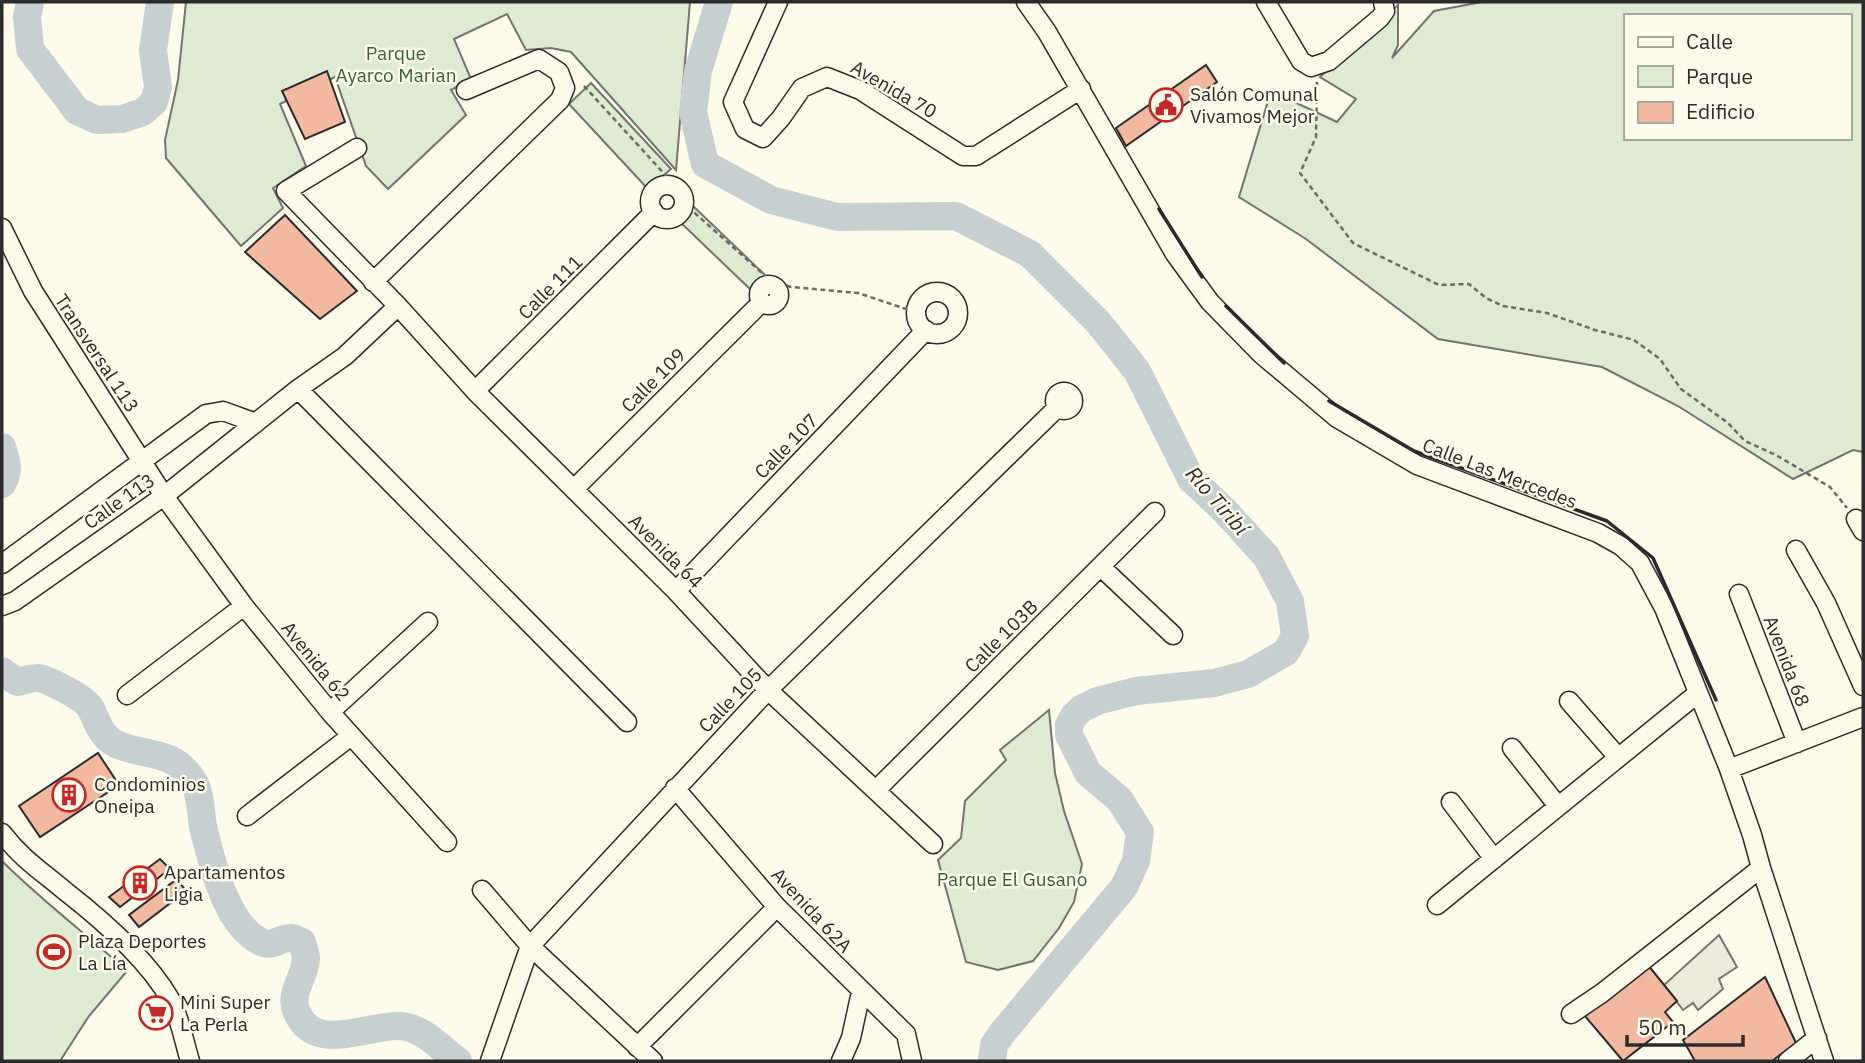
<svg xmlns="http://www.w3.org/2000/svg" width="1865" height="1063" viewBox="0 0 1865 1063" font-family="'IBM Plex Sans',sans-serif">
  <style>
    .green { fill: #deebd1; stroke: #74746e; stroke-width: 2; fill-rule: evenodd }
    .parking { fill: #eceadb; stroke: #74746e; stroke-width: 2 }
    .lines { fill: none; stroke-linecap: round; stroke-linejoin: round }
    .river { stroke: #c7d0d0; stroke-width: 28 }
    .building { fill: #f2b8a0; stroke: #2b2b2b; stroke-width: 2 }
    .minor-casing { stroke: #2b2b2b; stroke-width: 21 }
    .path { stroke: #6a6964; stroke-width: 2.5; stroke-dasharray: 5 3.5; stroke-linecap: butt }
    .minor { stroke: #fdfbea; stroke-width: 18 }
    .wall { stroke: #2b2b2b; stroke-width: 3.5 }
    .labels { text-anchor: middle; stroke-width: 5; stroke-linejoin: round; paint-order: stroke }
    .park-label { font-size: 19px; fill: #34623c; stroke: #fdfbea }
    .street-label { font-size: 19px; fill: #2b2b2b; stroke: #fdfbea }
    .poi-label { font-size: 19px; fill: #2b2b2b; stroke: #fdfbea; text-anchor: start }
    .water-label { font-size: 21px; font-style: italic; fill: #2b2b2b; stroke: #fdfbea }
  </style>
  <rect width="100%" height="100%" fill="#fdfbea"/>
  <path class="green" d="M186,2H690L676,170L571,52L551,48L526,50L507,14L454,39L471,79L451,90L466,115L388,189L366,166L335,77L280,104L306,166L273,188L283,208L241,246L166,158L165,140L178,80Z
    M1482,2H1863V452L1853,450L1793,479L1678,406L1602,367L1438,339L1306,239L1239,197L1271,91L1337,122L1356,99L1320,77L1398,5V45L1392,58L1434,11ZM1625,16H1849V138H1625Z
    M591,83L671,169L648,189L569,104Z
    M693,206L765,275L751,290L679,221Z
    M1049,710L1055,773L1064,811L1082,864L1074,902L1059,928L1033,961L998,970L966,962L938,860L961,838L965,801L1006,760L1000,750Z
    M2,861C41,900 86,934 127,971L89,1016L60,1061H2Z"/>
  <path class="parking" d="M1719,935L1737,967L1719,979L1723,989L1698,1010L1693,1003L1683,1010L1664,985Z"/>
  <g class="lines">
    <path class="river" d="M30,2L27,17L30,49L77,111L97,120L122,119L143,112L154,102L158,87L153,50L160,2
      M719,2L698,71L693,112L705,164L771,200L837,217L956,216L1030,254L1098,322L1137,371L1191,479L1224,510L1266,556L1290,601L1295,636L1286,652L1248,674L1214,683L1136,691L1097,701L1081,709L1074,716L1069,725V735L1088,773L1119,799L1140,832L1136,861L1124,887L1003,1032L994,1045L992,1061
      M2,447C7,462 10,470 2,484
      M2,671L17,682C23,681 31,678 38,678C46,678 84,698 89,706C98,719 98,735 116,744C144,757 171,748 192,779C202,793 200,814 204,831C213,865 226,925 261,942C273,948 280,937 292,938C295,938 298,941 302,942C303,947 306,953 306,958C306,975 289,993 296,1010C313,1055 366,1025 399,1026C423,1027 440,1048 458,1061"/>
  </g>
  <path class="building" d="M1206,65L1217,82L1126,146L1116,128Z
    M327,71L345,122L305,139L282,91Z
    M285,215L357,291L320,319L245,252Z
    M98,753L119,785L40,837L19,806Z
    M160,859L170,869L120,907L109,897Z
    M177,879L186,891L139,927L129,915Z
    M1648,965L1677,1001L1665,1012L1673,1022L1623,1061L1585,1016Z
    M1765,977L1796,1043L1772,1061H1695L1683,1040Z"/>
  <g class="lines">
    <defs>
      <path id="minor" d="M778,2L733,102L745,129L763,138L781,118L802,88L827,77L860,90L963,156H976L1081,89
        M1026,2L1047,32L1175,254L1210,302L1261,354L1337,418L1417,465L1598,533L1621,546L1640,563L1664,608L1729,769L1752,835L1761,868L1824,1061
        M1266,2L1301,61L1311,67L1329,61L1380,18L1385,11L1383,2
        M357,148L286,191L398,306L475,391L676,591L768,690L933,844
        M650 202a17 17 0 1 1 34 0a17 17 0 1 1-34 0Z
        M2,228L33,291L164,496L244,606L330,712L447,842
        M373,282L560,100L565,88L559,72L539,59L466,90
        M759 295a10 10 0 1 1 20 0a10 10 0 1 1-20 0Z
        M916 313a21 21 0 1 1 42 0a21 21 0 1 1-42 0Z
        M298,389L627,722
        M475,391L654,212
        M1055 401a9 9 0 1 1 18 0a9 9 0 1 1-18 0Z
        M574,489L762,302
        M1856,519L1863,531
        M1796,550L1826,603L1863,686
        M2,564L206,414L223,411L256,423
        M1101,567L1173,635
        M676,591L926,330
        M1739,594L1797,743
        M2,606L15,601L164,496L298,389L345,356L398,306
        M127,695L244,606
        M1569,701L1617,756
        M330,712L428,622
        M1512,748L1558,806
        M1729,769L1863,717
        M675,788L777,907L906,1034L912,1061
        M876,790L1155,512
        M1451,802L1494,859
        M247,816L351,736
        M2,833C22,859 40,870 65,891C101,919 147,959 170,999C180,1017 184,1042 190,1061
        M482,890L530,946L653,1061
        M1437,905L1698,693
        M1571,1014L1602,993L1761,868
        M637,1047L777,907
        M490,1061L530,946L768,690L1058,407
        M841,1061L851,1038L861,992
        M1788,1061L1817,1038"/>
    </defs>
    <use href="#minor" class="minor-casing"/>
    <path class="path" d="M1317,82L1316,137L1300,173L1353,243L1439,285L1469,284L1486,298L1503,306L1547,313L1595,330L1634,340L1660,359L1681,389L1728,423L1745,441L1776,455L1830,487L1847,508
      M584,86L669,179
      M688,207L771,281L791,287L858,293L909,310"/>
    <use href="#minor" class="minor"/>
    <path class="wall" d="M1159,209L1202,277
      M1226,306L1284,363
      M1329,401L1414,451L1607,521L1653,558L1716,700"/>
  </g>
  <defs>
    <symbol id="civic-ring" viewBox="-11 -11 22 22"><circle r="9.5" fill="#fdfbea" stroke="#c62828" stroke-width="1.5"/><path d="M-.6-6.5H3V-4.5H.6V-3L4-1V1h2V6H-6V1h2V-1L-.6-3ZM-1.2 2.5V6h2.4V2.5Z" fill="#c62828"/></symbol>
    <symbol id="building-ring" viewBox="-11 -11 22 22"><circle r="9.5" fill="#fdfbea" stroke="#c62828" stroke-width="1.5"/><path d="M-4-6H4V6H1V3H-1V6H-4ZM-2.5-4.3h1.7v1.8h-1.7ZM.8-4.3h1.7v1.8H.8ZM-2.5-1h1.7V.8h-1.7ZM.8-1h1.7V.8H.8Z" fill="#c62828"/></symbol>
    <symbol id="stadium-ring" viewBox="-11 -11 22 22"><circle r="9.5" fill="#fdfbea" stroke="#c62828" stroke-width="1.5"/><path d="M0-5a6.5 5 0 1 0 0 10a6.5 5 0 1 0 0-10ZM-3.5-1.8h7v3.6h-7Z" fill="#c62828"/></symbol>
    <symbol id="supermarket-ring" viewBox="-11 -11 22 22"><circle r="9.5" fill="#fdfbea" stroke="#c62828" stroke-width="1.5"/><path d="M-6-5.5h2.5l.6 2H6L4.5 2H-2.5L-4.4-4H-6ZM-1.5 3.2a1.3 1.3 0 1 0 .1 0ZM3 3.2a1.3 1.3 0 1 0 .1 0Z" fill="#c62828"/></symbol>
  </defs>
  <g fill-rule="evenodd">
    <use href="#civic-ring" x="1147" y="86" width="38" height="38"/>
    <use href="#building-ring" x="50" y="776" width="38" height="38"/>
    <use href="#building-ring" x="121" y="864" width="38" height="38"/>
    <use href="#stadium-ring" x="35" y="933" width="38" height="38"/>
    <use href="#supermarket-ring" x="137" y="994" width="38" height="38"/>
  </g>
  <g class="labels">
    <g class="park-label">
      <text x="396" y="60">Parque<tspan x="396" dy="22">Ayarco Marian</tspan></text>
      <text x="1012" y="886">Parque El Gusano</text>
    </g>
    <g class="street-label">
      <text transform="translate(894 89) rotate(30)" y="7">Avenida 70</text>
      <text transform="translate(550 287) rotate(-45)" y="7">Calle 111</text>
      <text transform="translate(97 353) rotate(57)" y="7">Transversal 113</text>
      <text transform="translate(653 380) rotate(-45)" y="7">Calle 109</text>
      <text transform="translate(786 446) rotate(-46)" y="7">Calle 107</text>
      <text transform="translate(1500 473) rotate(21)" y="7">Calle Las Mercedes</text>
      <text transform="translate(119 501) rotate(-35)" y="7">Calle 113</text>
      <text transform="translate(666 551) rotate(45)" y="7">Avenida 64</text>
      <text transform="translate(1001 636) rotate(-45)" y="7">Calle 103B</text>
      <text transform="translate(316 661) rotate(51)" y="7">Avenida 62</text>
      <text transform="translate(1787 661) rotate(69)" y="7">Avenida 68</text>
      <text transform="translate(730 700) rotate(-46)" y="7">Calle 105</text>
      <text transform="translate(812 910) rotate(47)" y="7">Avenida 62A</text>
    </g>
    <g class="poi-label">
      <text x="1190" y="101">Salón Comunal<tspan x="1190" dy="22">Vivamos Mejor</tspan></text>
      <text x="94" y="791">Condominios<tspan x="94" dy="22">Oneipa</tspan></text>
      <text x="164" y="879">Apartamentos<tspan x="164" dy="22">Ligia</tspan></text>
      <text x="78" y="948">Plaza Deportes<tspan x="78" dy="22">La Lía</tspan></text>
      <text x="180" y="1009">Mini Super<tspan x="180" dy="22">La Perla</tspan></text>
    </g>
    <g class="water-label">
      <text transform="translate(1217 501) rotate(49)" y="7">Río Tiribí</text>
    </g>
  </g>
  <rect width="1865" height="1063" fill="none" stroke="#2b2b2b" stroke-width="7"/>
  <rect x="1624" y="14" width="228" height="126" fill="#fdfbea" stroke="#a9a89e" stroke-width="2"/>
  <rect x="1638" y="37" width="35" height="10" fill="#fdfbea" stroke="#a9a89e" stroke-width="2"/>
  <text x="1686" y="49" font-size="21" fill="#2b2b2b">Calle</text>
  <rect x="1638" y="66" width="35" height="21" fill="#deebd1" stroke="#a9a89e" stroke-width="2"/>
  <text x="1686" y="84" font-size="21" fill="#2b2b2b">Parque</text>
  <rect x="1638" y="102" width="35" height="21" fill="#f2b8a0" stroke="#a9a89e" stroke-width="2"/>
  <text x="1686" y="119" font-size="21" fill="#2b2b2b">Edificio</text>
  <path d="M1627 1035v10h116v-10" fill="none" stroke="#2b2b2b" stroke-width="3.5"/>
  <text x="1638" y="1035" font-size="21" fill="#2b2b2b" stroke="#fdfbea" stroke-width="5" paint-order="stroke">50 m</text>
</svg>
